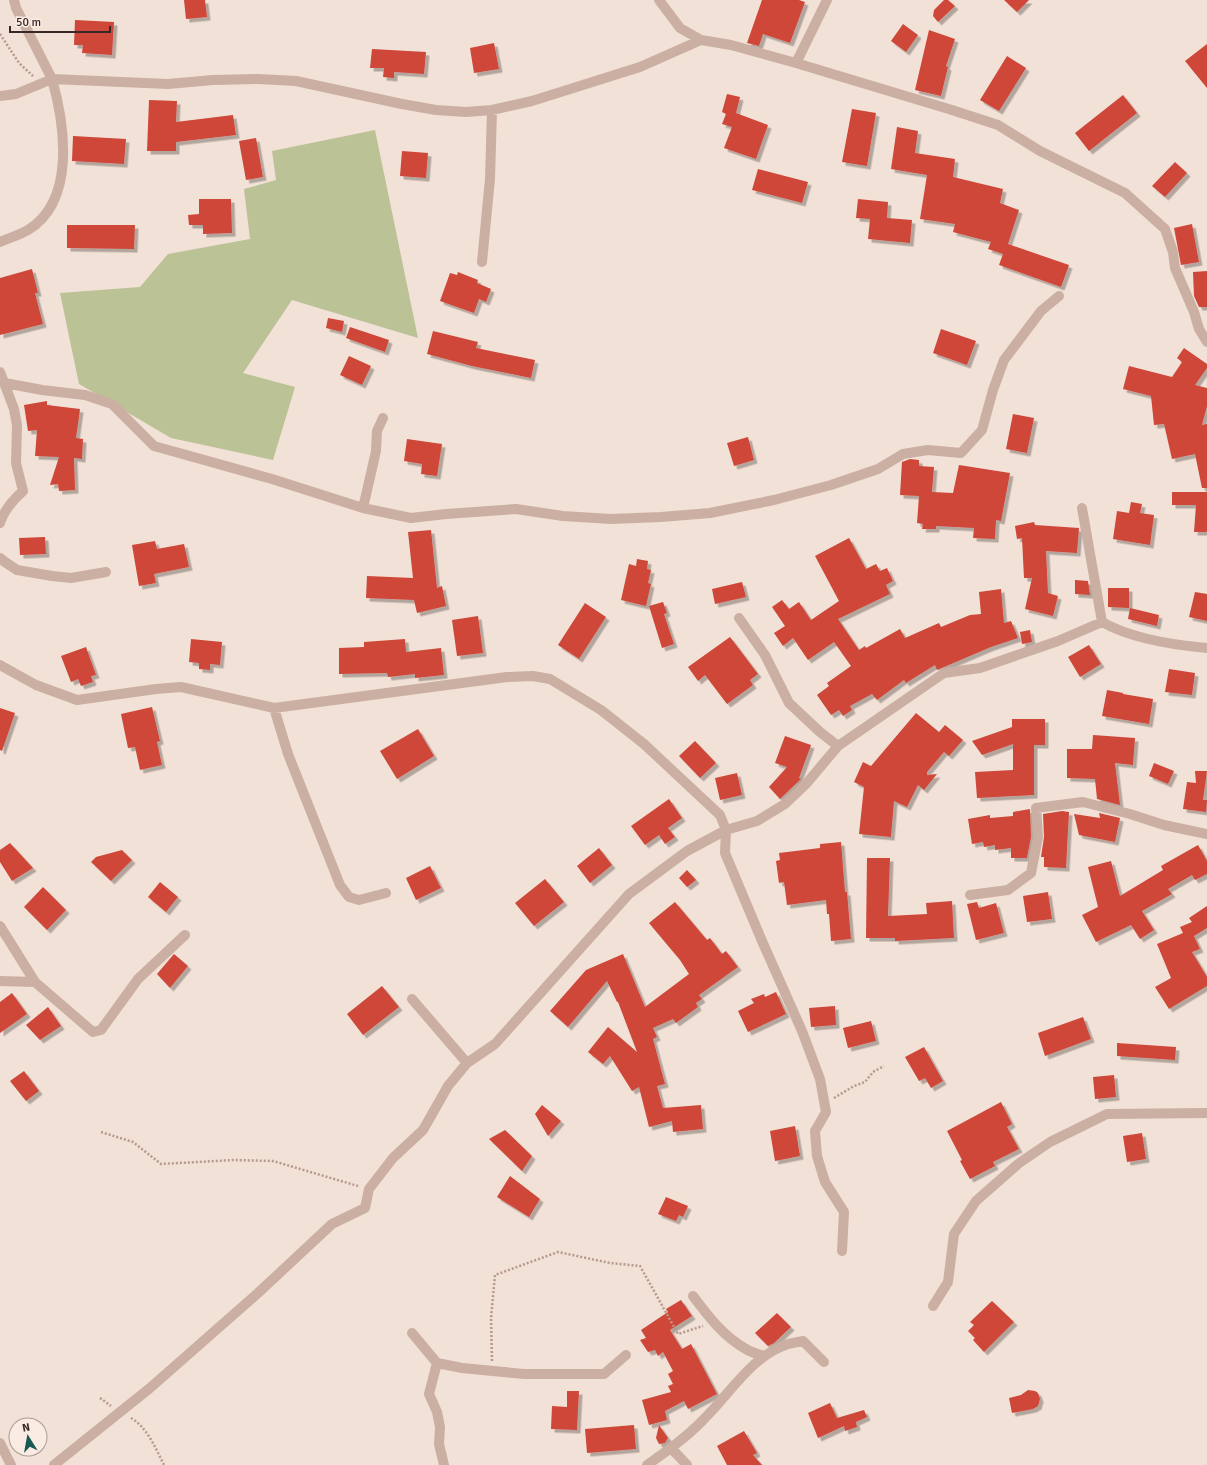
<svg xmlns="http://www.w3.org/2000/svg" width="1207" height="1465" viewBox="0 0 1207 1465" font-family="Signika,sans-serif">
  <style>
    .green { fill: #bac296 }
    .building { fill: #ce4639; filter: url(#shadow) }
    .lines { fill: none; stroke-linecap: round; stroke-linejoin: round }
    .path { stroke: #b7988c; stroke-width: 2.5; stroke-dasharray: 2 2; stroke-linecap: butt }
    .minor { stroke: #cbafa2; stroke-width: 10 }
  </style>
  <defs>
    <filter id="shadow"><feDropShadow dx="3.5" dy="3.5" stdDeviation="0" flood-color="#0004"/></filter>
  </defs>
  <rect width="100%" height="100%" fill="#f2e1d6"/>
  <path class="green" d="M375,130L418,338L292,300L243,373L295,387L273,460L171,438L79,384L60,293L140,287L168,254L250,239L244,189L276,180L272,151Z"/>
  <path class="building" d="M184,0H205L207,17L186,19Z
    M762,0H799L805,2L790,43L763,34L759,46L747,43Z
    M944,0H948L955,6L938,22L933,16L934,10Z
    M1004,0H1029L1017,12Z
    M75,20L114,22L112,55L82,53L83,45H74Z
    M903,24L918,35L906,52L891,41Z
    M929,30L955,39L946,66L948,67L941,96L915,90Z
    M494,43L499,69L474,73L470,48Z
    M1207,44V88L1185,61Z
    M372,49L426,52L424,74L394,72V78L383,77L384,68H370Z
    M1007,56L1026,68L999,111L980,100Z
    M727,94L740,97L736,113L768,125L756,159L724,148L732,127L722,124L726,114L722,112Z
    M1123,95L1137,113L1089,151L1075,133Z
    M149,100L177,101L176,122L233,115L236,135L176,142V151H147Z
    M852,109L876,113L867,166L842,162Z
    M897,127L918,131L915,153L955,159L953,177L1003,189L1000,203L1019,210L1008,244L1069,265L1061,287L999,265L1003,254L988,249L991,242L953,232L955,224L920,219L927,175L891,169Z
    M73,136L126,139L124,164L72,161Z
    M256,138L263,177L246,180L239,141Z
    M402,151L428,153L426,178L400,176Z
    M1175,162L1187,173L1165,197L1152,186Z
    M758,169L808,182L802,203L752,190Z
    M199,199H231L232,233L203,234V225H189L188,215L199,214Z
    M858,199L888,202L887,218L912,220L910,243L868,239L870,219L856,218Z
    M1192,224L1199,262L1181,265L1174,228Z
    M67,225H135L134,249L67,248Z
    M32,269L38,293H35L43,324L0,335V278Z
    M1207,271V307H1199L1194,296L1193,272Z
    M458,272L478,280L477,283L491,289L486,302L479,299L474,313L440,301L450,273L457,275Z
    M328,318L344,321L342,332L326,328Z
    M350,327L389,340L385,352L346,338Z
    M941,329L976,341L967,365L933,353Z
    M433,331L478,342L476,348L535,360L531,378L472,366L427,354Z
    M1184,348L1207,364V368L1195,385L1207,388V406L1202,425L1207,424V488H1202L1195,454L1172,459L1164,424L1154,425L1151,396L1123,389L1129,366L1172,377L1182,362L1177,358Z
    M349,356L371,366L362,385L340,375Z
    M47,401V405L80,409L76,438L83,439L82,459L74,458L75,490L59,491L58,484L50,485L59,457L35,456L37,430L28,431L24,405Z
    M1013,414L1034,418L1027,453L1006,449Z
    M748,437L754,460L734,466L727,443Z
    M407,439L442,444L437,476L421,474L422,464L404,461Z
    M910,459L919,460V466L934,467L932,492L953,493L959,465L1010,473L1001,521L996,520L995,539L973,538L974,528L936,526V529H922L923,524L917,523L919,496L900,495L902,462Z
    M1172,492H1207V532H1194L1196,505H1172Z
    M1131,502L1142,504L1140,513L1154,515L1150,545L1113,539L1117,511L1129,513Z
    M1034,522L1035,525L1079,528L1077,553L1046,551L1048,593L1058,596L1053,616L1025,609L1032,578H1024L1022,538L1017,539L1015,526Z
    M431,530L437,588L442,586L446,606L417,613L414,600L366,598L367,576L413,578L408,532Z
    M45,537L46,554L20,555L19,538Z
    M849,538L866,569L876,564L880,571L887,568L893,581L886,585L890,594L838,619L859,650L865,646L866,648L900,629L905,638L939,623L941,627L970,615L981,614L979,592L1001,589L1004,623L1011,621L1018,638L991,647L937,670L935,665L906,683L904,680L877,700L872,694L850,706L852,710L843,716L839,710L831,715L817,695L829,686L827,683L851,666L834,642L808,660L793,638L783,646L774,633L785,626L772,607L782,600L789,609L799,602L811,620L839,601L815,556Z
    M155,541L157,549L184,544L189,567L154,574L156,583L139,586L132,545Z
    M637,559L648,561L647,569L651,570L648,583L651,584L646,606L621,600L629,564L636,566Z
    M1075,580L1088,581L1090,595L1075,594Z
    M742,582L746,597L715,604L712,589Z
    M1108,588H1129V608L1108,607Z
    M1195,592L1207,594V621L1189,617Z
    M663,602L667,613L664,614L674,644L662,648L649,606Z
    M585,603L606,617L579,659L558,645Z
    M1130,608L1159,615L1157,626L1128,619Z
    M478,616L483,653L457,656L452,620Z
    M1030,630L1032,642L1022,644L1020,632Z
    M730,637L758,674L750,680L753,685L727,704L705,675L698,681L688,667Z
    M191,639L222,642L220,665L210,664V670L199,669V663L189,662Z
    M405,639L406,652L441,648L444,675L415,678V674L388,677L387,673L339,674V648L364,647V642Z
    M1089,645L1101,664L1080,677L1068,657Z
    M86,647L96,675L91,676L93,682L81,686L78,679L71,682L61,656Z
    M1169,669L1195,673L1192,695L1165,692Z
    M1107,690L1123,693V694L1153,699L1149,724L1102,716Z
    M152,707L160,741L157,742L162,765L140,770L135,747L128,748L121,714Z
    M0,708L15,713L2,751L0,750Z
    M916,713L939,732L945,725L963,740L949,756L944,752L927,772V775L937,774L924,790L918,785L907,807L894,801L891,837L859,834L864,787L854,782L863,762L871,766Z
    M1012,719H1045V745H1034V795L977,798L975,772L1013,770V744L982,755L972,741L1012,727Z
    M418,729L434,756L397,779L380,751Z
    M1093,735L1135,738L1133,765L1115,763L1120,805L1097,799L1095,779L1067,778V749H1092Z
    M785,736L811,745L799,778L801,779L780,799L769,787L787,767L775,763Z
    M695,741L716,763L700,778L679,756Z
    M1154,763L1174,771L1168,784L1149,776Z
    M1195,771H1207L1203,800H1207L1206,812L1183,809L1187,782L1196,783Z
    M737,773L742,795L720,800L715,778Z
    M669,799L682,818L668,828L675,837L665,844L659,835L645,845L631,826Z
    M1030,809L1031,837L1027,858H1011V848L995,850V845L984,847L983,842L972,844L968,819L990,815V818L1013,816V812Z
    M1062,811L1069,812L1066,868L1044,867V857H1041L1044,837L1043,814Z
    M1099,813L1120,818L1115,842L1079,835L1074,814L1100,818Z
    M841,842L845,892H847L851,939L831,941L829,914H827L826,900L787,905L784,882L779,883L776,861L780,860L779,853L820,848V844Z
    M10,843L33,868L12,881L0,862V850Z
    M1198,845L1207,861V874L1195,880L1192,875L1168,889L1172,894L1142,911L1154,930L1140,939L1131,925L1096,942L1082,915L1098,907L1088,867L1111,861L1120,896L1163,870L1161,866Z
    M599,848L612,865L590,883L577,866Z
    M122,850L132,860L111,881L91,862L96,857Z
    M867,858H890L888,916L927,914L926,903L952,901L954,938L895,941V938H866Z
    M430,866L441,888L416,900L406,878Z
    M687,870L696,880L687,887L679,878Z
    M545,879L564,902L534,926L515,903Z
    M160,882L178,897L166,912L148,897Z
    M43,887L66,910L47,930L24,907Z
    M1048,892L1052,919L1027,922L1023,896Z
    M675,902L707,940L710,938L722,954L726,951L738,967L699,995L702,999L696,1003L698,1007L676,1023L673,1019L653,1028L657,1037L653,1039L665,1084L657,1086L663,1108L701,1105L703,1129L673,1132L672,1121L649,1127L639,1087L632,1091L610,1056L603,1064L588,1052L608,1027L637,1052L618,1002H617L607,981L568,1027L550,1011L586,970L623,954L645,1007L689,974L680,960L649,923Z
    M977,902L979,908L996,903L1004,933L976,940L967,904Z
    M1207,906V928L1194,936L1200,949L1192,952L1207,977V986L1169,1009L1155,987L1171,978L1157,944L1183,933L1180,927L1192,922L1189,918Z
    M174,954L188,966L170,988L157,974Z
    M382,986L399,1007L363,1035L347,1014Z
    M776,992L786,1014L748,1032L738,1011L754,1003L751,999L764,994L765,997Z
    M12,993L27,1014L0,1033V1002Z
    M835,1006L836,1025L811,1027L809,1008Z
    M48,1007L61,1026L40,1040L26,1025Z
    M1083,1017L1091,1039L1045,1056L1038,1033Z
    M871,1021L876,1041L848,1048L843,1028Z
    M1117,1043L1176,1047L1175,1060L1117,1056Z
    M924,1047L943,1081L931,1088L925,1078L919,1081L905,1057Z
    M24,1071L39,1091L26,1101L10,1081Z
    M1114,1075L1116,1097L1095,1099L1093,1077Z
    M1001,1102L1012,1124L1007,1127L1019,1149L993,1162L995,1166L970,1179L960,1161L962,1160L947,1131Z
    M542,1105L561,1121L548,1136L535,1114Z
    M795,1126L800,1156L775,1161L770,1131Z
    M505,1130L532,1156L522,1171L489,1139Z
    M1142,1133L1146,1159L1127,1162L1123,1136Z
    M510,1176L540,1199L529,1217L497,1197Z
    M666,1197L688,1206L683,1217L679,1215L676,1221L658,1214Z
    M681,1300L692,1316L670,1330L682,1349L691,1344L717,1394L688,1409L684,1401L665,1411L667,1420L649,1425L642,1400L671,1392L668,1386L673,1384L668,1374L673,1371L663,1352L658,1356L655,1350L648,1352L640,1340L646,1338L641,1330L668,1312L666,1309Z
    M992,1301L1014,1322L984,1352L973,1340L975,1338L968,1331L974,1325L970,1322Z
    M777,1313L791,1327L774,1343L768,1346L755,1333Z
    M1028,1390L1035,1391L1038,1393L1040,1399L1038,1406L1033,1409L1012,1413L1009,1398L1021,1395Z
    M567,1391H579L577,1430L551,1429L552,1406L567,1407Z
    M830,1403L837,1418L864,1410L867,1417L856,1422L857,1427L845,1431L844,1426L818,1438L808,1413Z
    M634,1425L636,1449L587,1453L585,1429Z
    M659,1425L668,1438L665,1443L659,1444L656,1438Z
    M744,1431L757,1453L753,1455L762,1465H727L717,1446Z"/>
  <g class="lines">
    <path class="path" d="M0,34L19,63L33,76
      M834,1098L854,1086L865,1082L873,1072L884,1066
      M101,1132L133,1142L161,1164L234,1160L273,1161L358,1186
      M492,1361L491,1318L495,1275L558,1252L610,1263L640,1266L678,1334L703,1326
      M100,1398L111,1406
      M131,1418C147,1427 156,1449 164,1465"/>
    <path class="minor" d="M659,0L680,28L701,40L731,45L796,63L952,110L998,125L1040,151L1125,193L1165,229L1173,252L1175,268L1194,312L1199,329L1207,342
      M796,63L827,0
      M0,96L16,94L52,79L16,8L14,0
      M0,242C9,238 20,235 28,230C76,201 65,125 52,79L168,84L213,80L258,79L296,81L402,104L436,110L466,112L492,110L532,101L640,67L701,40
      M482,262L490,179L492,110
      M0,372L14,409L17,425L16,463L23,491C14,499 4,510 0,523
      M5,383L42,390L85,395L112,404L154,446L272,479L363,508L411,518L446,514L516,509L563,516L611,519L661,517L710,513L774,500L831,485L878,469L903,454L928,450L961,453L982,430L993,390L1004,360L1041,311L1059,296
      M363,508L376,451L377,431L383,418
      M1082,508L1102,622
      M0,558L5,562L17,570L52,576L71,578L106,572
      M739,618L765,655L789,703L820,732L838,746
      M0,665L36,685L77,700L156,689L181,687L274,708L507,677L533,676L550,679L601,710L644,744L720,815L726,830L725,853L762,941L802,1031L820,1079L826,1112L815,1131L817,1156L825,1182L844,1212L842,1251
      M274,708L288,754L340,885L349,897L359,900L386,893
      M970,895L1008,890L1031,873L1038,837L1036,808L1083,802L1130,814L1164,825L1207,834
      M0,926L35,982
      M0,981L35,982L93,1032L101,1030L138,979L185,935
      M412,999L467,1063
      M693,1296C708,1316 724,1337 746,1349C752,1353 759,1354 764,1356
      M933,1306L948,1282L954,1234L976,1201L1018,1164L1050,1142L1107,1114L1207,1113
      M412,1333L437,1363L462,1368L524,1374H604L626,1355
      M437,1363L429,1394L437,1412L440,1427L439,1444L444,1465
      M0,1443L11,1465
      M671,1448L687,1465
      M54,1465L150,1388L258,1293L332,1224L365,1208L369,1189L393,1158L423,1130L448,1086L467,1063L495,1044L629,894L687,851L726,830L757,821L785,804L806,784L838,746L944,673L980,668L1058,641L1102,622C1132,639 1173,645 1207,648
      M647,1465C667,1451 687,1437 704,1419C730,1394 751,1356 788,1344C792,1343 798,1342 803,1341L824,1362"/>
  </g>
  <g transform="translate(28 1437) rotate(349)"><circle r="19" fill="#faece3" stroke="#ab9e97"/>
  <path d="M0-3L7 15L0 10L-7 15Z" fill="#185953"/>
  <text y="-6" font-size="11" font-weight="bold" text-anchor="middle" fill="#352825">N</text>
  </g>
  <path d="M10 26v6h100v-6" fill="none" stroke="#352825" stroke-width="2"/>
  <text x="16" y="26" font-size="12" fill="#352825" stroke="#faece3" stroke-width="3" paint-order="stroke">50 m</text>
</svg>
